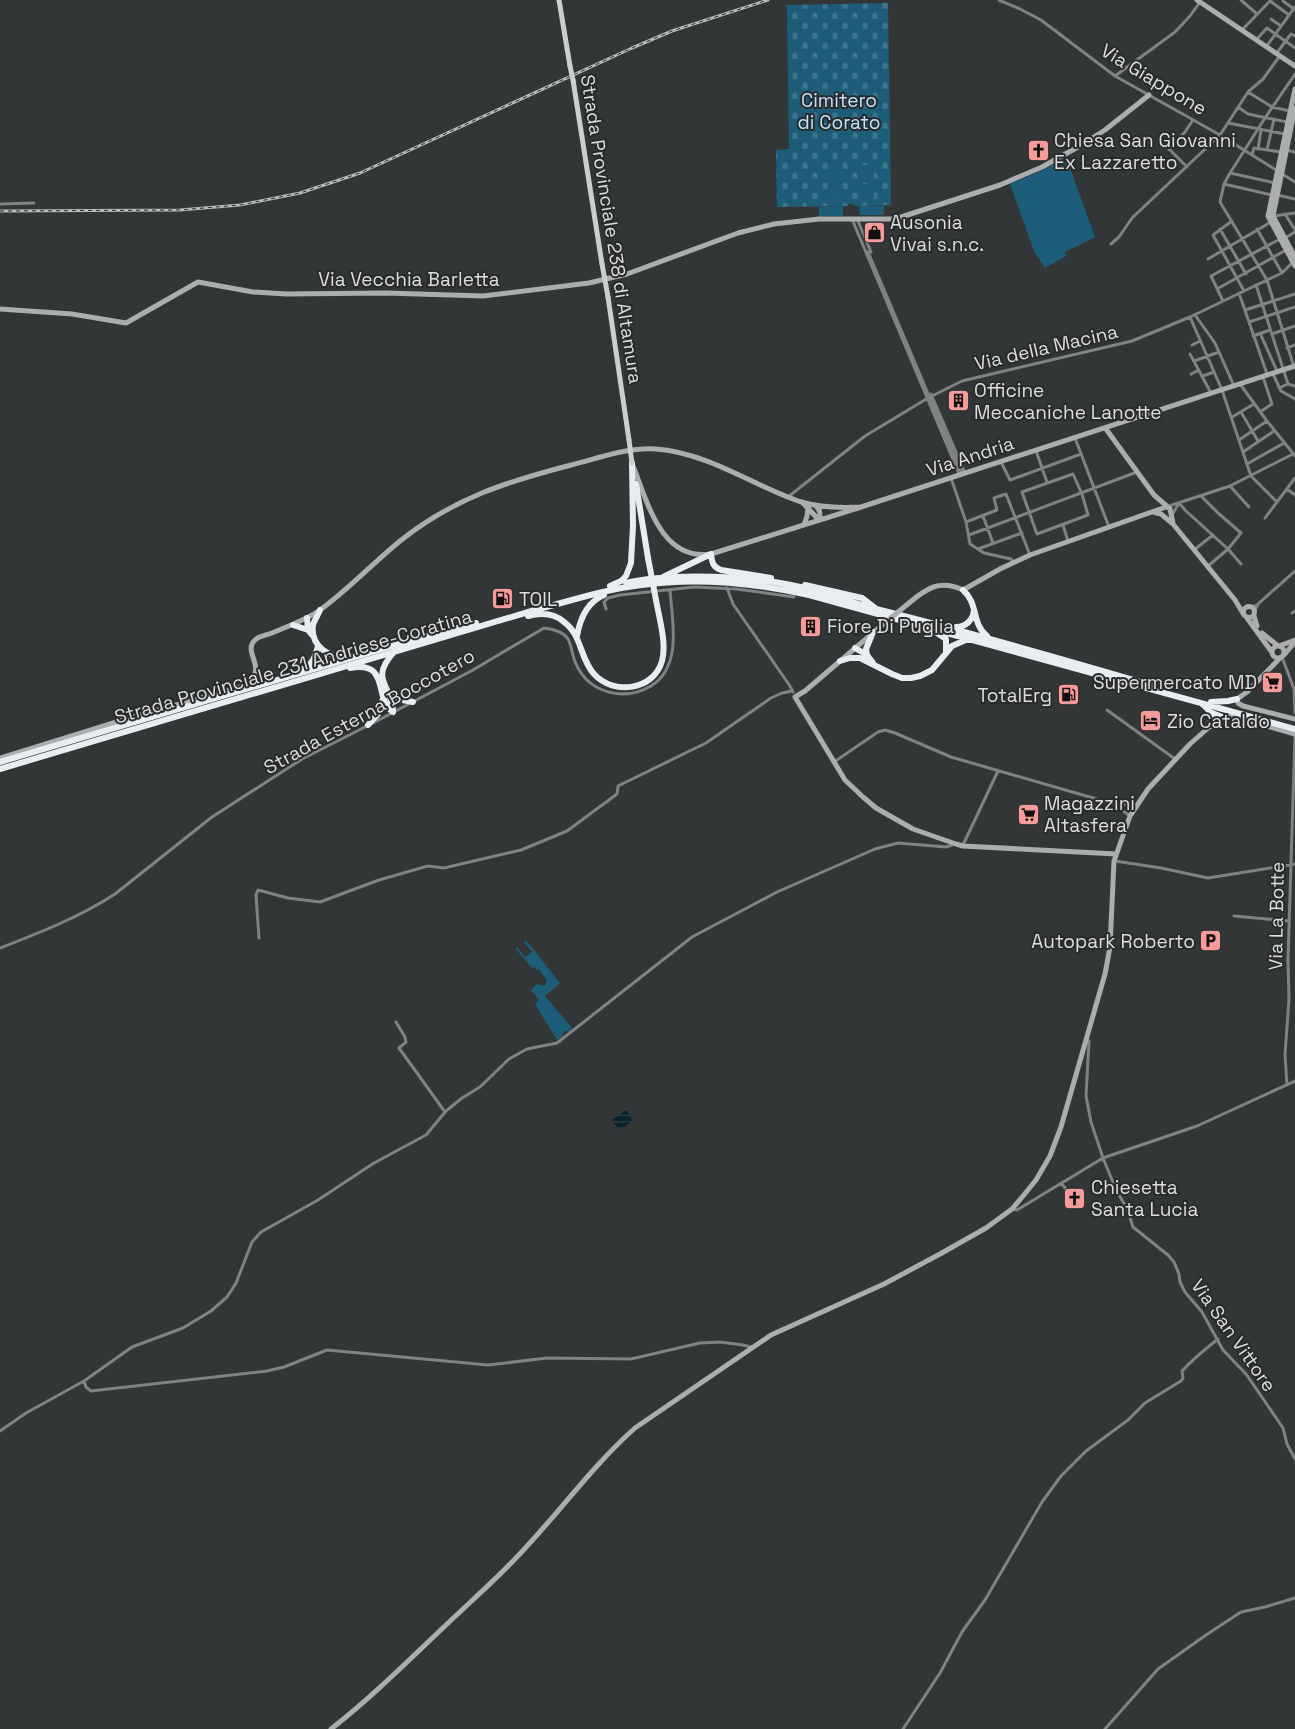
<svg xmlns="http://www.w3.org/2000/svg" width="1295" height="1729" viewBox="0 0 1295 1729" font-family="'Space Grotesk',sans-serif">
  <style>
    .cemetery { fill: url(#cemetery-stones) }
    .garden { fill: #1d5d79 }
    .water { fill: url(#water-rules) }
    .lines { fill: none; stroke-linecap: round; stroke-linejoin: round }
    .street { stroke: #808283; stroke-width: 3 }
    .secondary { stroke: #abadae; stroke-width: 5 }
    .primary { stroke: #cbcfd0; stroke-width: 5 }
    .highway { stroke: #e9edef; stroke-width: 6 }
    .rail-casing { stroke: #b8babb; stroke-width: 3 }
    .rail { stroke: #292b2d; stroke-width: 1; stroke-dasharray: 4; stroke-linecap: butt }
    .secondary-bridge { stroke: #abadae; stroke-width: 5 }
    .primary-bridge { stroke: #cbcfd0; stroke-width: 5 }
    .highway-bridge { stroke: #e9edef; stroke-width: 6 }
    .labels { text-anchor: middle; stroke-width: 4; stroke-linejoin: round; paint-order: stroke }
    .street-label { font-size: 19px; fill: #dcdedf; stroke: #292b2d }
    .park-label { font-size: 19px; fill: #bde4f9; stroke: #292b2d }
    .poi-label { font-size: 19px; fill: #dcdedf; stroke: #292b2d; text-anchor: start }
  </style>
  <defs>
    <pattern id="cemetery-stones" width="16" height="16" patternUnits="userSpaceOnUse" patternTransform="scale(1.25)"><rect width="16" height="16" fill="#1d5d79"/><path d="M2 7V4a2 2 0 0 1 4 0v3zM10 15v-3a2 2 0 0 1 4 0v3z" fill="#3d748c"/></pattern>
    <pattern id="water-rules" width="6" height="5" patternUnits="userSpaceOnUse" patternTransform="scale(1.25)"><rect width="6" height="5" fill="#08222d"/><path d="M0 2.5h6" fill="none" stroke="#2b424b"/></pattern>
  </defs>
  <rect width="100%" height="100%" fill="#333637"/>
  <path class="cemetery" d="M888,3L891,205L855,206L854,204H848V206L777,207L776,150L789,149L787,5Z"/>
  <path class="garden" d="M806,157H810L811,205H806V199L809,198V164L806,163Z
    M1066,157L1095,237L1065,252L1066,256L1045,268L1034,251L1010,184L1043,170Z
    M859,165H873L874,182H859Z
    M828,166H843V182L828,183Z
    M859,184H874V198H859Z
    M828,185H843V198L828,199Z
    M843,206V216H819V207Z
    M859,206H884V214L882,215H860Z
    M526,940L560,983L545,996L572,1028L569,1032L566,1030L563,1033V1036L557,1040L535,1004L539,1000L531,990L537,984L544,986L547,981L539,969L538,971L534,967L532,968L515,948L517,947L525,957L532,952L524,942Z"/>
  <path class="water" d="M626,1110L633,1121L619,1130L612,1120Z"/>
  <g class="lines">
    <path class="street" d="M999,0L1020,9L1041,20L1115,76L1220,135L1295,182
      M1241,0L1257,14
      M1270,1L1289,15
      M1283,1L1294,9
      M1271,19L1281,26
      M1242,30L1271,0
      M1256,40L1267,28L1295,48
      M1266,47L1295,7
      M1276,54L1291,34L1295,36
      M1115,76L1175,32L1190,16L1200,2
      M1248,92L1272,107L1290,111
      M1238,107L1248,114L1287,122
      M1228,123L1285,134
      M1258,149L1261,130
      M1267,150L1274,119
      M1286,150L1295,152
      M1252,155L1254,148L1281,152
      M1187,167L1169,149L1185,132L1193,120
      M1230,173L1275,183
      M1224,184L1272,195
      M1277,195L1295,199
      M0,204L34,203
      M1285,214L1295,230
      M1274,216L1295,213
      M852,219L960,476
      M857,219L871,252
      M1232,221L1213,235L1244,291
      M1220,229L1246,274
      M1257,229L1282,273
      M1285,238L1295,232
      M1111,244L1119,237L1132,218L1220,135L1248,92L1263,79L1279,57
      M868,252L962,474
      M1208,259L1271,222
      M1256,285L1288,384L1295,386
      M1217,289L1286,250
      M1239,293L1267,374
      M1223,301L1211,276L1280,239
      M1245,310L1295,294
      M1195,315L1215,343L1234,386
      M1190,317L1222,390L1251,476L1277,502
      M1249,322L1295,307
      M1260,333L1277,371
      M1272,334L1295,326
      M1253,336L1270,330
      M1192,345L1200,341
      M1287,348L1295,345
      M1190,354L1211,393
      M1194,361L1219,352
      M1294,367L1267,280L1220,202L1224,184L1230,173L1265,118L1295,74
      M1191,374L1199,370
      M1273,374L1281,391L1295,399
      M1203,376L1214,372
      M1240,384L1267,421L1295,456
      M1279,388L1288,384
      M931,394L965,473
      M1241,412L1258,441
      M1260,412L1272,404L1263,377
      M1232,417L1254,404
      M1075,438L1109,527
      M1239,440L1267,421
      M1036,451L1047,482
      M1243,452L1274,431
      M1001,462L1010,480L1081,454
      M1247,464L1284,443
      M1073,474L1082,494L1088,515L1037,534L1022,492Z
      M951,478L966,522L970,544L984,553L1011,559L1014,562
      M1230,486L1249,507
      M1287,489L1295,495
      M1201,496L1217,512L1241,533L1228,549L1207,567
      M788,497L865,436L928,398L962,381L1132,341L1190,317L1267,280L1282,273L1293,262
      M1179,503L1186,511L1228,549L1241,564
      M1166,507L1230,486L1293,454
      M1172,515L1179,503
      M983,516L993,543
      M1265,518L1295,478
      M966,522L997,510L994,498L1006,494L1030,555
      M1063,525L1068,541
      M969,535L1137,472
      M978,549L1022,533
      M1194,550L1213,535
      M727,588L733,604L790,686L793,692
      M1251,607L1258,605
      M606,609L604,602L608,598L620,595L694,587L737,589L794,597
      M1255,611L1258,604L1295,571
      M1292,613L1295,611
      M1282,657L1294,689L1295,713
      M1107,710L1175,759
      M373,723L473,670L544,628C553,629 563,631 568,639C572,646 572,656 576,664C589,693 624,702 651,686C683,666 672,620 670,590
      M834,762L878,732L885,730L895,733L951,757L1114,804L1136,805
      M1115,805L1130,816
      M963,845L998,771
      M1115,861L1161,868L1208,878L1295,864
      M1234,916L1289,921
      M259,938L256,895L258,890L288,898L320,902L379,880L428,866L444,868L521,850L567,831L617,794L618,786L706,743L771,698L782,693L792,691
      M0,948C39,933 80,917 115,894L212,817L302,759L367,726
      M396,1022L405,1037L406,1042L399,1048L445,1112
      M1087,1039L1089,1041L1086,1096L1091,1122L1103,1158L1117,1192L1127,1208L1133,1227L1168,1255L1174,1262L1179,1274L1180,1282L1185,1292L1202,1312L1223,1350L1246,1374L1283,1428L1287,1444L1295,1459
      M1287,1085L1285,1055L1289,999L1288,960L1295,734
      M1061,1183L1071,1195
      M1012,1209L1017,1210L1103,1158L1197,1126L1295,1081
      M84,1381L86,1387L91,1391L267,1371L284,1367L327,1350L488,1365L547,1358L631,1359L700,1343L720,1342L743,1345L751,1347
      M0,1431L26,1413L84,1381L132,1347L183,1328L211,1311L227,1297L236,1283L252,1242L261,1232L318,1200L374,1163L426,1135L446,1111L462,1098L480,1087L509,1059L527,1049L557,1043L692,937L777,892L875,849L898,843L946,847L955,844
      M903,1729L940,1673L962,1632L985,1600L1042,1502L1061,1476L1086,1451L1128,1420L1145,1403L1181,1381L1183,1378L1182,1371C1194,1358 1204,1350 1218,1339
      M1105,1729L1158,1669L1206,1635L1241,1612L1265,1607L1295,1598"/>
    <path class="secondary" d="M1197,0L1295,66
      M1295,89L1268,216L1295,266
      M1295,108L1273,216L1295,257
      M0,309L72,314L126,323L198,282L253,292L287,294L386,293L483,296L589,283L627,274L738,233L774,224L819,219H895L1000,185L1042,167L1078,147L1105,130L1149,95
      M1106,429L1154,495L1170,509L1173,523
      M633,466C648,503 661,561 711,554L861,507L1295,366
      M802,502L819,520
      M815,505C820,510 821,513 819,520
      M1153,512L1161,514L1173,524L1235,600L1244,615
      M804,525L807,516L808,507
      M909,603C927,588 940,579 963,590L1000,569L1030,555L1166,507
      M1243.5 612a5.5 5.5 0 1 1 11 0a5.5 5.5 0 1 1-11 0Z
      M1254,616L1257,626
      M1247,618L1271,651
      M887,621L805,691L795,697L845,780L863,797L876,808L913,829L956,844L963,846L1116,854
      M1262,633L1277,645
      M1272 652a6 6 0 1 1 12 0a6 6 0 1 1-12 0Z
      M1279,646L1295,640
      M1284,655L1295,642
      M1237,699L1238,703L1243,706L1295,719
      M1237,699L1247,692L1281,657
      M0,758L123,720L244,686C271,668 241,653 255,640C259,636 267,635 272,633C288,626 306,620 320,610C349,589 373,563 400,541C454,498 506,482 571,465C599,458 628,447 656,449C709,453 753,486 801,502C821,508 841,508 861,507
      M331,1729C372,1697 408,1661 446,1625C469,1603 493,1582 514,1560C556,1517 590,1468 635,1428L771,1335L884,1284L940,1254L986,1228L1012,1209L1023,1196L1036,1180L1050,1156L1061,1127L1105,974L1110,947L1114,861L1130,816L1148,789L1190,744L1216,721L1222,717L1231,716L1295,734"/>
    <path class="primary" d="M559,0L570,66
      M573,80L602,264
      M608,297L629,440"/>
    <path class="highway" d="M636,484L648,558
      M663,577L711,554C712,563 713,567 721,570L771,578
      M626,583C672,572 753,576 800,587C825,593 851,602 876,609C969,632 1062,659 1154,686
      M805,585L862,598L875,608
      M610,586L621,581L626,576L631,563L633,525L632,463
      M963,590C979,604 971,623 987,636
      M320,610C318,615 314,621 313,625C310,646 329,658 347,657
      M528,616C540,613 554,613 564,622C582,635 580,659 594,674C614,696 654,690 662,661C667,644 659,617 656,600
      M307,618L308,630
      M293,625L308,630L314,637
      M956,627C966,627 973,620 974,610
      M937,633L946,639V652
      M577,636C580,619 587,602 604,595
      M855,648L867,655L873,663
      M867,655L866,649L873,632
      M840,661L850,658H860L892,674L902,678H911L920,676L932,670L952,646L968,639
      M350,668C391,660 373,699 393,712
      M301,670C312,666 315,657 318,646
      M389,693L397,699L413,702
      M1211,702L1228,701L1237,699
      M1202,704C1211,711 1212,715 1210,726
      M393,712C393,685 368,681 394,652
      M1210,712L1222,717
      M368,725L378,714L383,699
      M0,762L392,646L476,623
      M0,769L535,610C570,601 606,589 642,585C698,577 754,583 809,595L1295,729"/>
    <defs>
      <path id="rail" d="M0,211L180,210L240,205L300,193L360,173L632,48L672,31L768,0"/>
    </defs>
    <use href="#rail" class="rail-casing"/>
    <use href="#rail" class="rail"/>
    <path class="secondary-bridge" d="M887,621L909,603"/>
    <path class="primary-bridge" d="M570,66L573,80
      M602,264L608,297
      M629,440L632,463"/>
    <path class="highway-bridge" d="M648,558L656,600"/>
  </g>
  <defs>
    <symbol id="church-square" viewBox="-11 -11 22 22"><rect x="-9" y="-9" width="18" height="18" rx="4" fill="#f59b99" stroke="#292b2d"/><path d="M-1.2-6h2.4v3.5h3.3v2.4h-3.3V6h-2.4V-.1h-3.3v-2.4h3.3Z" fill="#111"/></symbol>
    <symbol id="shop-square" viewBox="-11 -11 22 22"><rect x="-9" y="-9" width="18" height="18" rx="4" fill="#f59b99" stroke="#292b2d"/><path d="M-5-2.5h2.3a2.7 3.5 0 0 1 5.4 0H5L5.5 6h-11ZM-1.5-2.5h3a1.5 2.3 0 0 0-3 0Z" fill="#111"/></symbol>
    <symbol id="building-square" viewBox="-11 -11 22 22"><rect x="-9" y="-9" width="18" height="18" rx="4" fill="#f59b99" stroke="#292b2d"/><path d="M-4-6H4V6H1V3H-1V6H-4ZM-2.5-4.3h1.7v1.8h-1.7ZM.8-4.3h1.7v1.8H.8ZM-2.5-1h1.7V.8h-1.7ZM.8-1h1.7V.8H.8Z" fill="#111"/></symbol>
    <symbol id="fuel-square" viewBox="-11 -11 22 22"><rect x="-9" y="-9" width="18" height="18" rx="4" fill="#f59b99" stroke="#292b2d"/><path d="M-5.5-6h7V0h2V4h1.3V-2.5L3-4.5l.8-.8L6-3V5H2.5V1h-1V6h-7ZM-4.2-4.7v3.2H.2V-4.7Z" fill="#111"/></symbol>
    <symbol id="supermarket-square" viewBox="-11 -11 22 22"><rect x="-9" y="-9" width="18" height="18" rx="4" fill="#f59b99" stroke="#292b2d"/><path d="M-6-5.5h2.5l.6 2H6L4.5 2H-2.5L-4.4-4H-6ZM-1.5 3.2a1.3 1.3 0 1 0 .1 0ZM3 3.2a1.3 1.3 0 1 0 .1 0Z" fill="#111"/></symbol>
    <symbol id="hotel-square" viewBox="-11 -11 22 22"><rect x="-9" y="-9" width="18" height="18" rx="4" fill="#f59b99" stroke="#292b2d"/><path d="M-6-4.5h1.5V1H6V5H4.5V3h-9V5H-6ZM-4 0a1.8 1.8 0 1 1 3.6 0ZM.5 0V-2.5h3Q6-2.5 6 0Z" fill="#111"/></symbol>
    <symbol id="parking-square" viewBox="-11 -11 22 22"><rect x="-9" y="-9" width="18" height="18" rx="4" fill="#f59b99" stroke="#292b2d"/><path d="M-3.5-5.5H1a3.5 3.5 0 0 1 0 7H-1V5.5H-3.5ZM-1-3.4V-.6H.8a1.4 1.4 0 0 0 0-2.8Z" fill="#111"/></symbol>
  </defs>
  <g fill-rule="evenodd">
    <use href="#church-square" x="1026" y="138" width="25" height="25"/>
    <use href="#shop-square" x="862" y="220" width="25" height="25"/>
    <use href="#building-square" x="946" y="388" width="25" height="25"/>
    <use href="#fuel-square" x="490" y="586" width="25" height="25"/>
    <use href="#building-square" x="798" y="614" width="25" height="25"/>
    <use href="#supermarket-square" x="1260" y="670" width="25" height="25"/>
    <use href="#fuel-square" x="1056" y="682" width="25" height="25"/>
    <use href="#hotel-square" x="1138" y="708" width="25" height="25"/>
    <use href="#supermarket-square" x="1016" y="802" width="25" height="25"/>
    <use href="#parking-square" x="1198" y="928" width="25" height="25"/>
    <use href="#church-square" x="1062" y="1186" width="25" height="25"/>
  </g>
  <g class="labels">
    <g class="street-label">
      <text transform="translate(1154 79) rotate(31)" y="7">Via Giappone</text>
      <text transform="translate(612 229) rotate(81)" y="7">Strada Provinciale 238 di Altamura</text>
      <text x="409" y="286">Via Vecchia Barletta</text>
      <text transform="translate(1046 347) rotate(-13)" y="7">Via della Macina</text>
      <text transform="translate(970 456) rotate(-18)" y="7">Via Andria</text>
      <text transform="translate(293 666) rotate(-16)" y="7">Strada Provinciale 231 Andriese-Coratina</text>
      <text transform="translate(369 711) rotate(-29)" y="7">Strada Esterna Boccotero</text>
      <text transform="translate(1276 916) rotate(-89)" y="7">Via La Botte</text>
      <text transform="translate(1234 1335) rotate(55)" y="7">Via San Vittore</text>
    </g>
    <g class="park-label">
      <text x="839" y="107">Cimitero<tspan x="839" dy="22">di Corato</tspan></text>
    </g>
    <g class="poi-label">
      <text x="1054" y="147">Chiesa San Giovanni<tspan x="1054" dy="22">Ex Lazzaretto</tspan></text>
      <text x="890" y="229">Ausonia<tspan x="890" dy="22">Vivai s.n.c.</tspan></text>
      <text x="974" y="397">Officine<tspan x="974" dy="22">Meccaniche Lanotte</tspan></text>
      <text x="519" y="606">TOIL</text>
      <text x="827" y="633">Fiore Di Puglia</text>
      <text x="1257" y="689" text-anchor="end">Supermercato MD</text>
      <text x="1052" y="702" text-anchor="end">TotalErg</text>
      <text x="1167" y="728">Zio Cataldo</text>
      <text x="1044" y="810">Magazzini<tspan x="1044" dy="22">Altasfera</tspan></text>
      <text x="1195" y="948" text-anchor="end">Autopark Roberto</text>
      <text x="1091" y="1194">Chiesetta<tspan x="1091" dy="22">Santa Lucia</tspan></text>
    </g>
  </g>
</svg>
